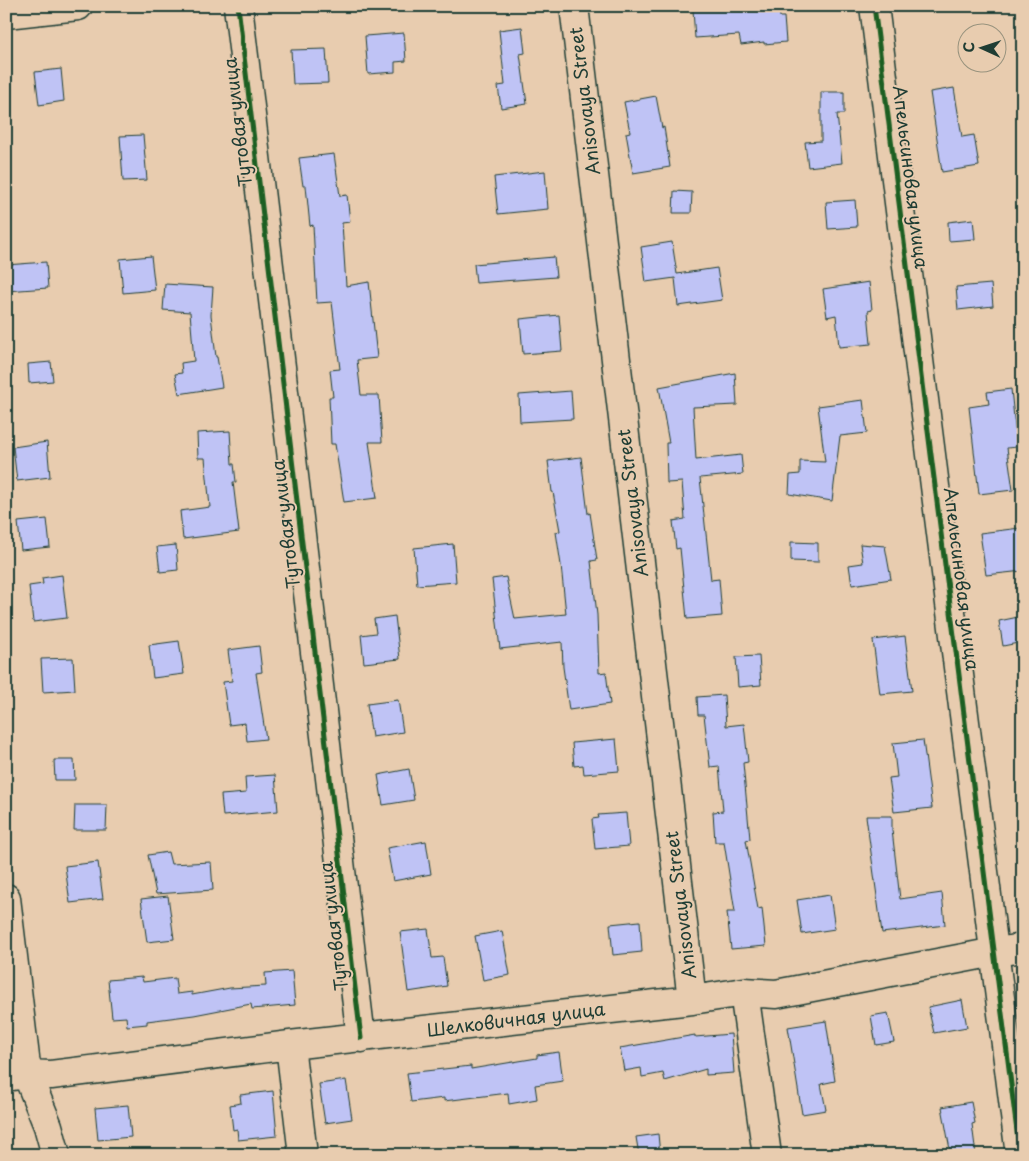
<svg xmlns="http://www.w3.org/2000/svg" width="1029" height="1161" viewBox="0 0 1029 1161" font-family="'Playpen Sans',sans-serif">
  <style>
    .building { fill: #bfc3f5; stroke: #1f3d34 }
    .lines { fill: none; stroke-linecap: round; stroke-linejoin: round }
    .minor-casing { stroke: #1f3d34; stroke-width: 31 }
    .minor { stroke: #e8ccaf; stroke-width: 28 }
    .cycleway-casing { stroke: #e8ccaf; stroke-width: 8 }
    .cycleway { stroke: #1b5e20; stroke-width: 5 }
    .labels { text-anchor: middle; stroke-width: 4; stroke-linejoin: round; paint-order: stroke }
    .street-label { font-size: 18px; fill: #1f3d34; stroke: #e8ccaf }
  </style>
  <rect width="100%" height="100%" fill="#e8ccaf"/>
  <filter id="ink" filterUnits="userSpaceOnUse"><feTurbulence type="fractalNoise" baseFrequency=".02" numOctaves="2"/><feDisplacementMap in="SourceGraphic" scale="10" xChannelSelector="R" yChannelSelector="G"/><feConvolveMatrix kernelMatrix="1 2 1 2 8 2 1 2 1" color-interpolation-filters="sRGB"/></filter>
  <g filter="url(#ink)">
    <path class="building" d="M735,6H779L780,17H784L786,42L764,44V42L741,45L739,35L695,38L693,10Z
      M522,27L525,53L520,54L527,104L501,108L498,86L505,85L499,30Z
      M404,33L406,61L395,62V72L368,74L365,36Z
      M326,49L328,83L293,84L291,50Z
      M61,69L64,101L39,105L35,72Z
      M954,88L962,137L974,135L979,166L942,172L930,92Z
      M821,92H844V114H837L842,163L808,167L805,142L821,141Z
      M656,96L662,128L664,127L670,167L633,173L626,133L630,132L624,102Z
      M143,135L147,180L123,181L120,136Z
      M334,154L340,196L347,195L350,222L342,223L346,286L369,282L377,358L357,360L361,395H379L382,442H369L377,498L344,502L335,444H331L329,397H333L330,370L340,369L332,302L317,303L313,225L310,226L306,186H303L299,158Z
      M545,171L548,209L498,214L494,177Z
      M674,191L692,192L691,213H673Z
      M855,200L857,227L828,229L826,202Z
      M973,219L975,239L949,241L948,222Z
      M672,242L677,274L717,268L722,300L678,306L675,278L646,282L641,247Z
      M151,256L155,290L123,293L120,259Z
      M554,257L556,277L476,283L474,264Z
      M46,262L48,288L6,291V265Z
      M869,282L872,310L868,311L871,344L839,347L836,315L827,317L823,289Z
      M165,284L213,287L211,315L216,357H217L222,387L179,394L175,374L182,373L181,363L194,361L190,312L163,310Z
      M991,284L993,306L958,310L956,287Z
      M559,315L562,351L523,354L520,319Z
      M51,362L53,381L29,383L28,364Z
      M735,373L737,405L693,407L696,460L741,455L743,474L700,478L711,580L719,579L722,616L687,619L680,548L676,549L673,521L685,519L682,482L667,483L666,443H669L659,387Z
      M1011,389L1017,447L1007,448L1013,490L979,494L969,407L989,404L987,392Z
      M571,391L573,419L520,422L519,395Z
      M863,400L867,433L840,436L832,501L789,494L790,475L800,474V461L825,462L818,406Z
      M230,431L232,464H234L236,482H233L239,532L183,539L180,511L210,507L205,458H198L197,433Z
      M47,442L50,477L17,481L13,447Z
      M581,457L588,514L590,513L597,560L591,561L597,615L599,673L606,672L610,704L569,710L563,667L562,642L500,649L492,579L506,577L515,619L566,614L561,565L556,532L560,531L553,492H552L548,461Z
      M47,519L50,547L21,550L18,522Z
      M1020,528L1023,554V571L986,575L980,533Z
      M791,542L818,543V562L791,561Z
      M453,544L456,582L417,585L414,548Z
      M860,544L885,546L891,579L852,585L849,565L863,563Z
      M176,545L178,570L160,572L157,547Z
      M62,575L67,618L33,622L29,586L43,584L42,578Z
      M395,616L400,659L364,663L361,635L376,633L374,619Z
      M1023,616V642L1003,646L999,621Z
      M905,636L912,691L880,694L873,640Z
      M179,641L184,674L153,678L149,645Z
      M259,646L262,672L256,673L266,739L247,741L245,723L229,725L223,682L232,681L228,650Z
      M759,656L761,685L738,687L736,657Z
      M73,658L75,690L43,692L41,659Z
      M724,695L726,726L744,724L748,762L743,763L750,839L746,840L758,909L762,908L766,946L731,949L727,912H735L724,842H715L713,812L723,811L719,766L710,767L704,715H698L697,697Z
      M398,700L403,732L372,737L367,704Z
      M616,739L619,771L584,774L583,765L574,766L572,743Z
      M923,740L932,808L894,812L889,778L897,777L893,743Z
      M54,760H74L75,780H55Z
      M409,769L414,800L383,805L378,775Z
      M275,775L278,811L223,816L221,795L246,793L245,777Z
      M75,805H107L106,830H74Z
      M626,813L629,846L595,849L592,819L599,818L598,815Z
      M866,816H892V830L900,899L942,893L945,925L882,933Z
      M426,841L431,874L393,881L387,848Z
      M168,852L171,864L211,862L213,890L156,894L148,855Z
      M98,862L103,899L70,903L65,866Z
      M830,895L835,929L802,934L797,900Z
      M168,896L174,939L147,942L141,899Z
      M640,921L642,952L613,955L610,924Z
      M428,929L432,958L443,957L447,986L408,992L400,932Z
      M502,931L510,975L483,980L475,936Z
      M292,971L295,1005L252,1009L251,1004L194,1015L147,1021V1024L127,1026L126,1017L112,1018L108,980L142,977L143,982L175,978L177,994L192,992V995L230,988L266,986L265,973Z
      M962,1000L967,1027L934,1033L928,1007Z
      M888,1013L894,1042L876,1045L871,1016Z
      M826,1021L835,1081L821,1084L826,1110L802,1114L788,1027Z
      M731,1034L734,1073L706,1075V1069L665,1081L663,1073L642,1077L641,1068L624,1071L620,1048L695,1035V1037Z
      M559,1052L563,1081L535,1085L537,1099L509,1104L508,1093L444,1101V1098L411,1102L407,1073L471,1066V1069L537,1058V1055Z
      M346,1080L352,1119L325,1123L319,1084Z
      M273,1091L277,1136L238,1140L237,1129L233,1130L230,1105L241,1103L240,1095Z
      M971,1102L975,1123L972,1124L976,1155H951L942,1107Z
      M128,1105L131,1137L98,1140L95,1108Z
      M658,1134L660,1155H639L636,1137Z"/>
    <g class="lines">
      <defs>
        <path id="minor" d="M238,6L361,1038
          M574,6L692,1000
          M874,6L1020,1155
          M6,14L78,6
          M6,898L27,1074L48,1126L56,1155
          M744,992L767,1155
          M290,1045L303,1155
          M6,1077L27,1074L51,1075L290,1045L692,1000L744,992L776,994L995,952L1023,948"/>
      </defs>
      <use href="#minor" class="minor-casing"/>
      <use href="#minor" class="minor"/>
      <defs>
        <path id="cycleway" d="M238,6L361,1038
          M874,6L1020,1155"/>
      </defs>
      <use href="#cycleway" class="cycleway-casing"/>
      <use href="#cycleway" class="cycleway"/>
    </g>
  </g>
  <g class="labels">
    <g class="street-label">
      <text transform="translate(585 101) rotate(-97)" y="6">Anisovaya Street</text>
      <text transform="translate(238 122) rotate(-97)" y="6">Тутовая улица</text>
      <text transform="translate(910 177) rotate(83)" y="6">Апельсиновая улица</text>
      <text transform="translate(633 503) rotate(-97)" y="6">Anisovaya Street</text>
      <text transform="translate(286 524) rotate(-97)" y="6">Тутовая улица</text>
      <text transform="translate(961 579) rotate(83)" y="6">Апельсиновая улица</text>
      <text transform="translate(681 905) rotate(-97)" y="6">Anisovaya Street</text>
      <text transform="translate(334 926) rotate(-97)" y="6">Тутовая улица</text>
      <text transform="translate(516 1020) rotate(-7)" y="6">Шелковичная улица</text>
    </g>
  </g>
  <rect width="1029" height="1161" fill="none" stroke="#e8ccaf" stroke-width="25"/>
  <rect x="12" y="12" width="1004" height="1136" fill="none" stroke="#1f3d34" stroke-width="2" filter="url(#ink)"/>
  <g transform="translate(982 48) rotate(273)"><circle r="24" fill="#e8ccaf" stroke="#98937e"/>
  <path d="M0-4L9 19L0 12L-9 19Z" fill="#1f3d34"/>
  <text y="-8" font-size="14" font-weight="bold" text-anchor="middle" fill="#1f3d34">С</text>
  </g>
</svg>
